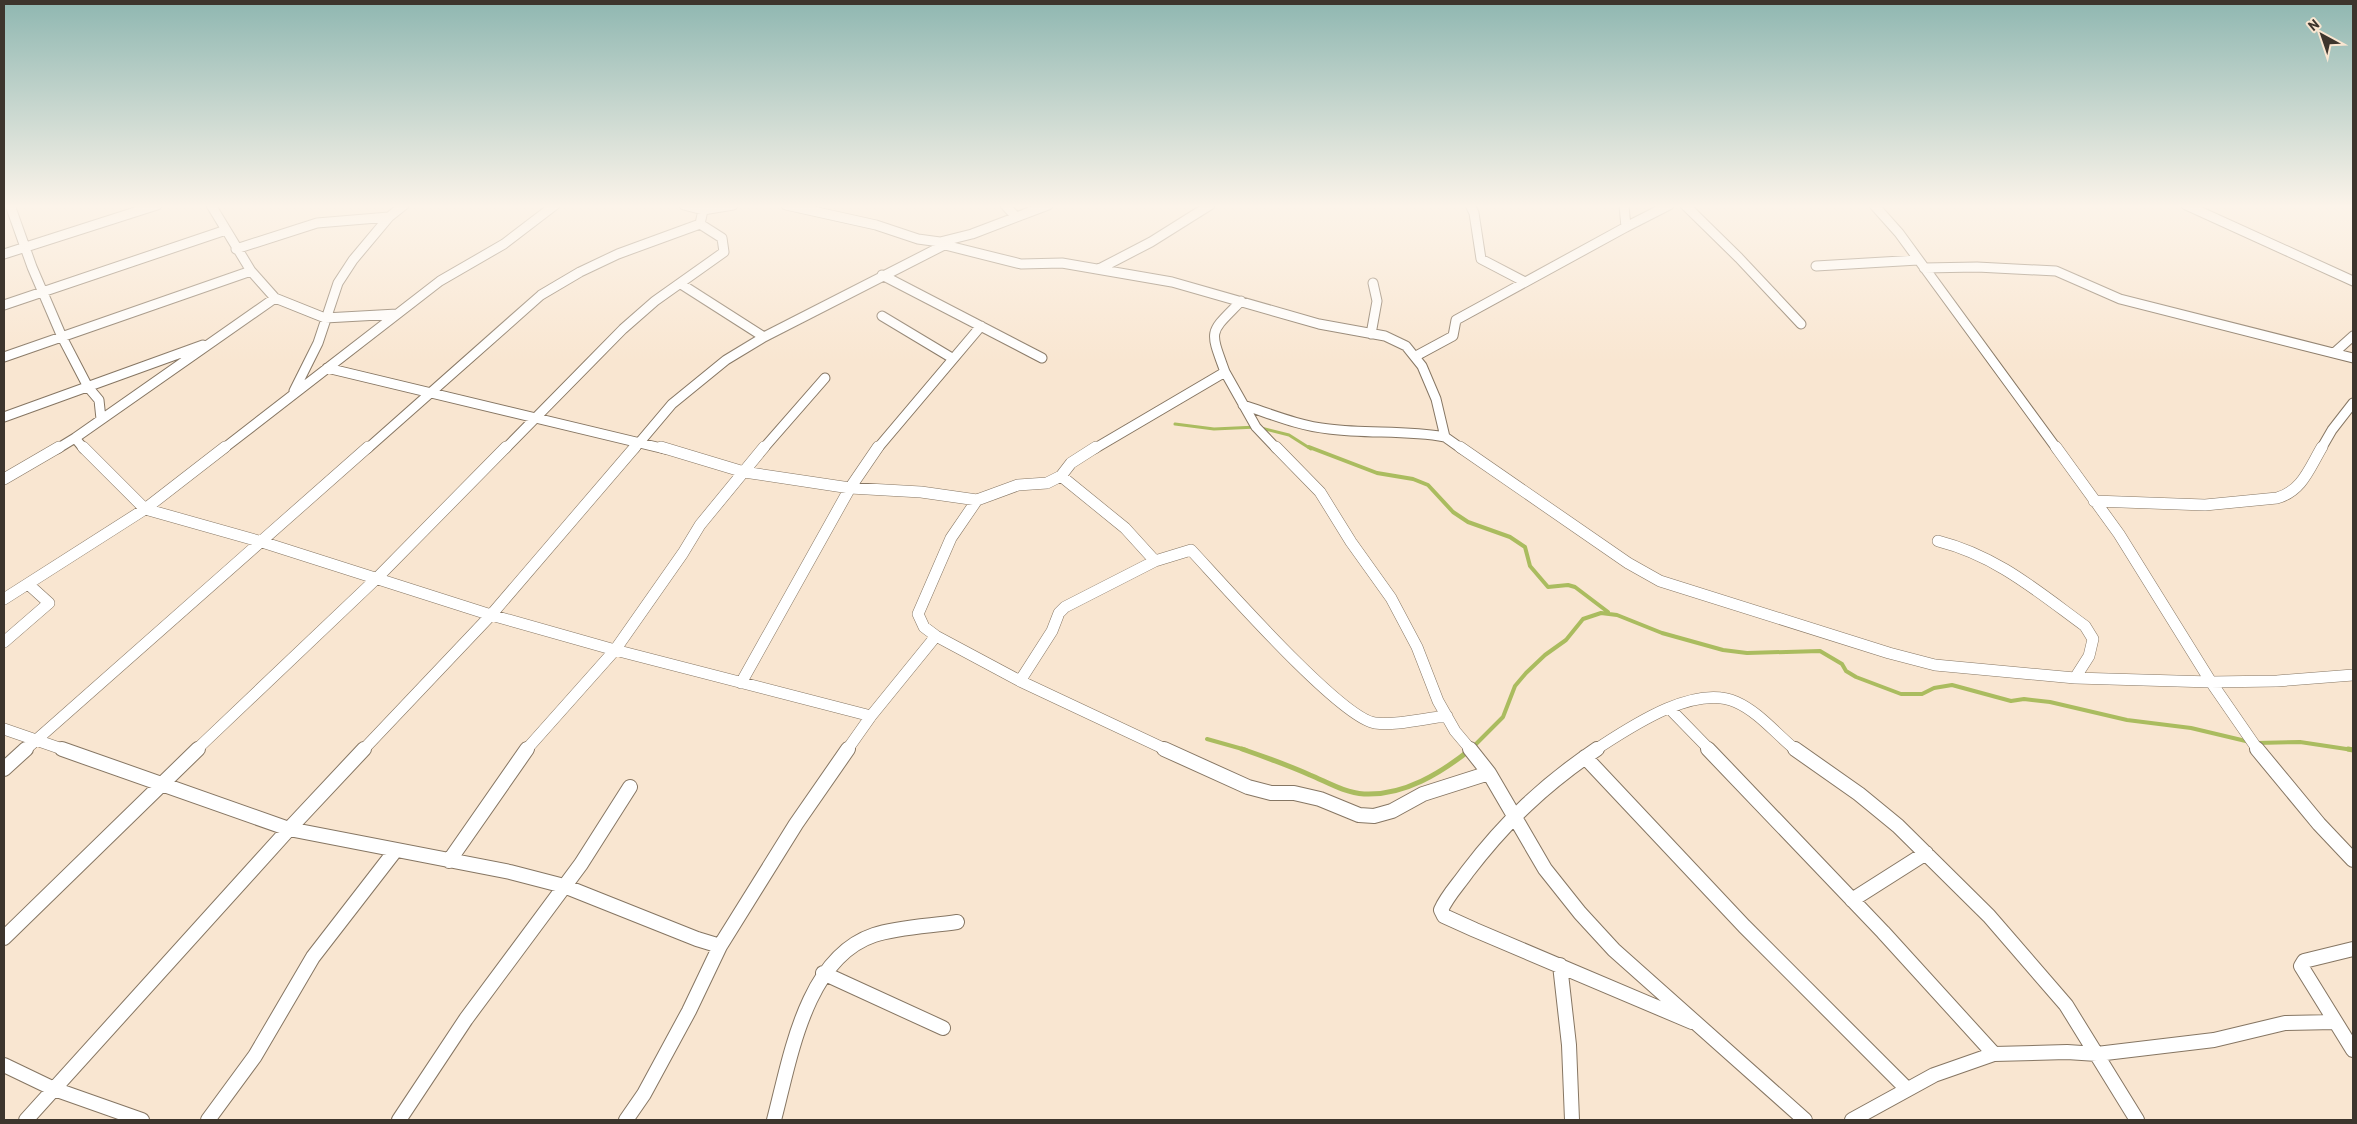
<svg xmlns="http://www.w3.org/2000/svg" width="2357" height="1124" viewBox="0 0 2357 1124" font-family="Barlow,sans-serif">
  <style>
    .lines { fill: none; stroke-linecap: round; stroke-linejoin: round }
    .stream-far2 { stroke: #aabc5f; stroke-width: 3 }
    .stream-far1 { stroke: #aabc5f; stroke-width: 4 }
    .stream { stroke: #aabc5f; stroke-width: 5 }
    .street-far2-casing { stroke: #867663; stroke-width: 11 }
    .street-far1-casing { stroke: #867663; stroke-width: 12 }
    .street-casing { stroke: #867663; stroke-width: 16 }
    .street-far2 { stroke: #fff; stroke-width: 9 }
    .street-far1 { stroke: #fff; stroke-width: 11 }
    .street { stroke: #fff; stroke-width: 14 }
  </style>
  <rect width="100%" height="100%" fill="#f9e6d1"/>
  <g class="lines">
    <path class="stream-far2" d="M1175,424L1214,429L1257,427L1289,435L1311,449"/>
    <path class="stream-far1" d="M1309,447L1377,473L1413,479L1428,485L1453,512L1468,522L1510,537L1525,547L1530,566L1548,587L1568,585L1575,587L1608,612
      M1207,739L1246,750
      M2257,743L2300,742L2353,750
      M1470,750L1503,717L1515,686L1526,673L1545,655L1566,640L1583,619L1601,613L1617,615L1662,633L1723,650L1747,653L1820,651L1842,664L1846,671L1856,677L1901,694H1922L1934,688L1952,685L2011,701L2024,699L2050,702L2127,720L2191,728L2250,742"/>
    <path class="stream" d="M1242,749C1265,757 1288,765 1310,775C1327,782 1345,793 1364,794C1404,796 1441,773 1471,749
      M2348,749L2353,750"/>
    <defs>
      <path id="street-far2" d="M10,205L32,267L62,337L88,387L99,400L101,419
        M211,205L251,271L275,298L325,318L397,314
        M684,205L703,210L733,205
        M786,205L876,225L918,239L940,242L972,234L1048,205
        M1005,205L1016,217
        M1470,205L1474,213L1481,259L1525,282
        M1685,205L1739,258L1801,324
        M1874,205L1899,233L2057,449
        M2186,205L2353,281
        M1626,227L1669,205
        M945,245L1021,264L1062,263L1172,282L1319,324L1385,336L1406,346L1422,366L1436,399L1445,437L1462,449
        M236,249L317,223L389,217
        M4,254L157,205
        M1816,266L1918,260
        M1924,268L1977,267L2056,271L2120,299L2353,358
        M1099,269L1151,242L1210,205
        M882,275L1042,358
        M681,284L764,337
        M4,305L226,230
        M882,316L952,358
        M1371,334L1377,301L1373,283
        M2334,353L2353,336
        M1416,356L1453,336L1456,320L1626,227L1624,205
        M4,357L251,271
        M327,368L665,449
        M1225,372C1209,328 1209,334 1241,301
        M294,391L318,343L338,283L353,260L389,217L404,205
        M1243,405C1271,414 1299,426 1329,429C1368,434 1406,430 1445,437
        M4,417L203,345
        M75,438L84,449
        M57,449L75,438L275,298
        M223,449L440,281L504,244L555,205
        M367,449L541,295L580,272L618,254L700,224L703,210
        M505,449L623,329L655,301L724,252L722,238L700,224
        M634,449L672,404L726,360L764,337L950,242
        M763,449L825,378
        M877,449L981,326
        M1094,449L1225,372L1256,427L1277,449
        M2321,449L2332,430L2353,403"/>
      <path id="street-far1" d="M83,447L145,509L262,542L491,615L615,650L871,716
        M661,447L744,472L850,488L921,492L977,500L1018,485L1047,483L1061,476L1071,463L1096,447
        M1276,447L1320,492L1351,542L1391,598L1417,647L1438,701L1455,731L1471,750
        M1460,447L1628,563L1660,581L1889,653L1935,665L2075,678L2211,682L2277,681L2353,675
        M2056,447L2119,534L2211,682L2258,750
        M4,479L59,447
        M977,500L951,538L918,614L924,627L936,636L1020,681L1167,750
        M2094,501L2205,505L2277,498C2302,491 2309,469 2322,447
        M1938,541C1997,556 2037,591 2085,626L2093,639L2089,656L2075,678
        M1155,561L1191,550C1221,582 1340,718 1375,723C1396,726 1426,718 1447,716
        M4,599L145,509L225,447
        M4,642L49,603L28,584
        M1020,681L1052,631L1059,613L1065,607L1155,561L1125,528L1061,476
        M741,683L850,488L878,447
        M1670,709L1710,750
        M4,729L65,750
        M25,750L368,447
        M196,750L377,578L506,447
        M363,750L491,615L635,447
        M526,750L615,650L683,553L700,525L764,447
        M847,750L871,716L936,636
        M1595,750C1629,728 1694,683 1736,702C1759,712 1777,735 1796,750"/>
      <path id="street" d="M62,749L289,829L510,872L564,886L697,939L720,946
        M1164,749L1248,787L1271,793H1294L1320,799L1359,815L1374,816L1392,811L1423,794L1489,773
        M1470,749L1489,773L1545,869L1580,913L1614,950L1805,1120
        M1597,749C1544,785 1506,821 1467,872C1458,885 1447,896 1441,910L1444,916L1475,930L1692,1022
        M1708,749L1883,932L1994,1054
        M1795,749L1859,794L1898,826L1989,916L2066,1005L2137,1120
        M2257,749L2319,824L2353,860
        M1585,757L1744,926L1907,1089
        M4,769L26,749
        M449,861L527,749
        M1852,900L1926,853
        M4,938L198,749
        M2353,949L2304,961L2301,966L2353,1050
        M1560,965L1569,1045L1572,1120
        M823,973L943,1028
        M4,1065L54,1089L142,1120
        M26,1120L289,829L364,749
        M208,1120L255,1056L313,957L395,851
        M399,1120L466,1019L581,864L630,787
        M626,1120L644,1094L689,1011L720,946L796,824L848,749
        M774,1120C790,1060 805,958 874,935C898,927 931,926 957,922
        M1852,1120L1934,1075L1994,1054L2067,1052L2097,1054L2214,1040L2285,1023L2335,1022"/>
    </defs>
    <use href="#street-far2" class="street-far2-casing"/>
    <use href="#street-far1" class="street-far1-casing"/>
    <use href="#street" class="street-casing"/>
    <use href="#street-far2" class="street-far2"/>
    <use href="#street-far1" class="street-far1"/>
    <use href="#street" class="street"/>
  </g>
  <linearGradient id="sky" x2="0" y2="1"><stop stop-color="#8fb7b1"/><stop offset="0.57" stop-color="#fcf4ea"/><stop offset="1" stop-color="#fcf4ea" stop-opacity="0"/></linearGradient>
  <rect width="2357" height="362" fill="url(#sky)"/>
  <rect width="2357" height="1124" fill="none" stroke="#3d352d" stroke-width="10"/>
  <g transform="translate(2322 35) rotate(320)" stroke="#f9e6d1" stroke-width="4" paint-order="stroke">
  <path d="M0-4L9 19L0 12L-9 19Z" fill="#3d352d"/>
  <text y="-8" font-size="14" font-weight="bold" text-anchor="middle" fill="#3d352d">N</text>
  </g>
</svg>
